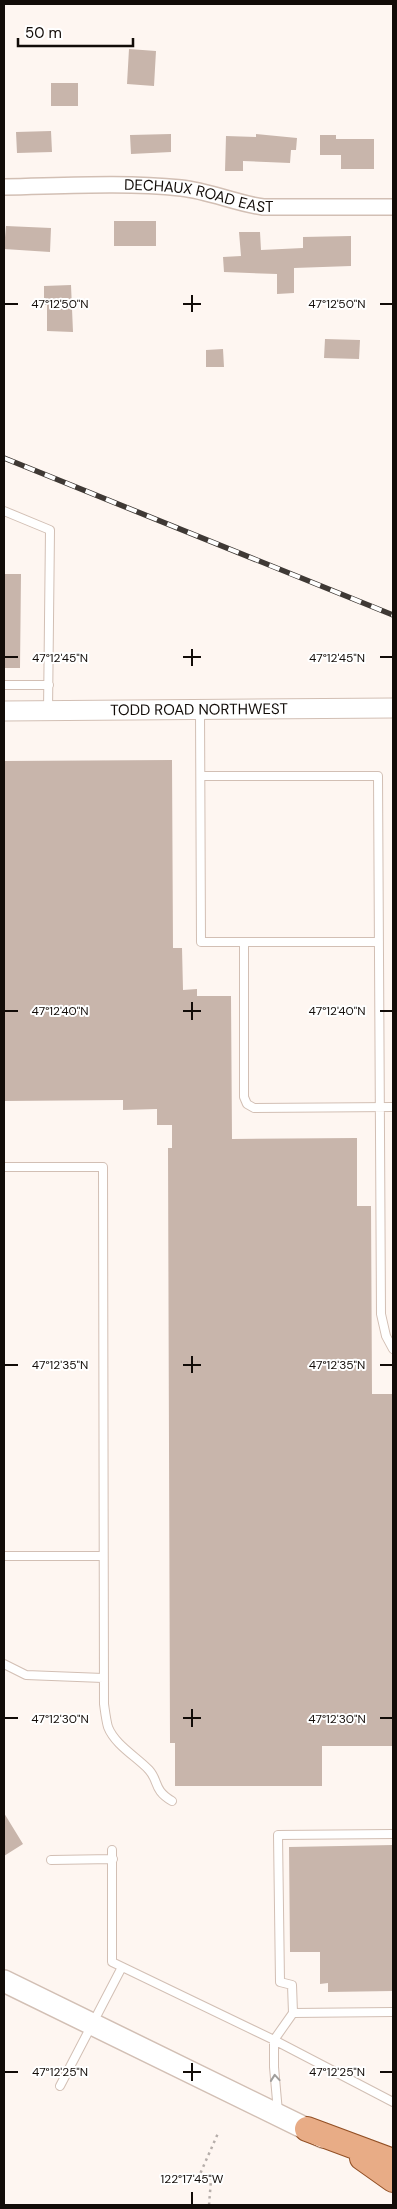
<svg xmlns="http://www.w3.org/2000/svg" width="397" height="2209" viewBox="0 0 397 2209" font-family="'DM Sans',sans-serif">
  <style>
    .building { fill: #c8b5ab }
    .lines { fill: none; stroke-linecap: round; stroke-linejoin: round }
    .service-casing { stroke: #d2bfb4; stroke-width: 10 }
    .minor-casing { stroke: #d2bfb4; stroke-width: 18 }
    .tertiary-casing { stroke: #d2bfb4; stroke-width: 21 }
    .secondary-casing { stroke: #d2bfb4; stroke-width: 24 }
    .primary-casing { stroke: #935025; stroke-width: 26 }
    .path { stroke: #b6aeaa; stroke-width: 2.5; stroke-dasharray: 2.5 4; stroke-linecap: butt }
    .service { stroke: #fff; stroke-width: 8 }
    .minor { stroke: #fff; stroke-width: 15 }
    .tertiary { stroke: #fff; stroke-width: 19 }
    .secondary { stroke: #fff; stroke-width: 21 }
    .primary { stroke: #e8ac86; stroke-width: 24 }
    .rail-casing { stroke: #3f3935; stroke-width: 5.5 }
    .rail { stroke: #fff; stroke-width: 4; stroke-dasharray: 11; stroke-linecap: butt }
    .oneway { stroke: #a09e9c }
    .ticks { fill: none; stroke: #120c08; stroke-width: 2 }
    .labels { text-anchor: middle; stroke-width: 4; stroke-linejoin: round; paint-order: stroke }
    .street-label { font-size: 15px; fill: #120c08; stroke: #fff }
    .ticks-label { font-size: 12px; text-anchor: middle; fill: #120c08; stroke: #fff; stroke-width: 4; stroke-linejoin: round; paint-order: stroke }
  </style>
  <rect width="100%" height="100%" fill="#fef6f1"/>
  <path class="building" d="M129,49L156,51L154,86L127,84Z
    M51,83H78V106H51Z
    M51,131L52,152L17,153L16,132Z
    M171,134V152L131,154L130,135Z
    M256,134L297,138L296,150H291L290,163L243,161V171H225L226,136L256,137Z
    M320,135H336V139H374V169H341V155H320Z
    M114,221H156V246H114Z
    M6,226L51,228L50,252L4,249Z
    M239,232H260L261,250L303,248V237L351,236V266L294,268V293L277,294V274L224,272L223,257L241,256Z
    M71,285L73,332L47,331V305H44V286Z
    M325,339L360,340L359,359L324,358Z
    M223,349L224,367H206V350Z
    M4,574H21L20,668H4Z
    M172,760L173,948H182L183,990L197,989V996H231L232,1139L357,1138V1206H371L372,1394H393V1746H322V1786H175V1743H170L168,1148H172V1125H157V1109L123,1110V1100L4,1101V761Z
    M4,1813L23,1844L4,1856Z
    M393,1845V1991L328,1992V1983L320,1984V1952H290L289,1847Z"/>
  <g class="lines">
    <defs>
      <path id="service" d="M4,511L50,530L48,711
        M4,685H49
        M200,710L201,942H379
        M201,776H378L381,1314L386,1336L393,1349
        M244,942V1097L247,1104L254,1108L393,1107
        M4,1167H103L104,1704C105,1711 106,1720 108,1727C115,1745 137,1757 149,1770C159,1781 153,1790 172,1801
        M4,1556H103
        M4,1664L26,1675L103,1678
        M112,1850V1962L274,2040L393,2102
        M51,1860L113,1859
        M293,2013L393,2012
        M60,2086L122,1967
        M278,2112L274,2067V2040L293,2013L292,1985L280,1982L278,1835L393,1834"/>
      <g id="minor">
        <path id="s1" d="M4,187C62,186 123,182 181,188C209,191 235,203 263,207H393"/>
      </g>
      <g id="tertiary">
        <path id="s2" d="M4,711L393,708"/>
      </g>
      <path id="secondary" d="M4,1981L323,2137"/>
      <path id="primary" d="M307,2129L393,2161
        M362,2158L393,2180"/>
    </defs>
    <use href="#service" class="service-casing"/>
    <use href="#minor" class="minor-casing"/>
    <use href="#tertiary" class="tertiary-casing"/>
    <use href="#secondary" class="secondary-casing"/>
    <use href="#primary" class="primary-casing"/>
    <path class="path" d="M209,2205L211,2180L200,2174L219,2131"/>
    <use href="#service" class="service"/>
    <use href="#minor" class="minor"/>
    <use href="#tertiary" class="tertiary"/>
    <use href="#secondary" class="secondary"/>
    <use href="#primary" class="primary"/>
    <defs>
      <path id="rail" d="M4,458L393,615"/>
    </defs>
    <use href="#rail" class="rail-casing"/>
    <use href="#rail" class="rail"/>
  </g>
  <defs><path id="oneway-chevron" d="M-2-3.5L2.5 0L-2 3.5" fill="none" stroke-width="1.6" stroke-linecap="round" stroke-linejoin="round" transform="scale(1.25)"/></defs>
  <use class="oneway" href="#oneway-chevron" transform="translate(275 2078) rotate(-95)"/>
  <path class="ticks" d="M192,295V312M5,304H18M183,304H201M380,304H392M192,649V666M5,657H18M183,657H201M380,657H392M192,1002V1020M5,1011H18M183,1011H201M380,1011H392M192,1356V1373M5,1365H18M183,1365H201M380,1365H392M192,1709V1727M5,1718H18M183,1718H201M380,1718H392M192,2063V2081M5,2072H18M183,2072H201M380,2072H392M192,2192V2204"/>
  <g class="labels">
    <g class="street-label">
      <text dy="5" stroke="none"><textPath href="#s1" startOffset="196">DECHAUX ROAD EAST</textPath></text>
      <text dy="5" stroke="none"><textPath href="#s2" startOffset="195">TODD ROAD NORTHWEST</textPath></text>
    </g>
  </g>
  <g class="ticks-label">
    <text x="60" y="308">47°12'50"N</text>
    <text x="337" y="308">47°12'50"N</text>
    <text x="60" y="662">47°12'45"N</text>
    <text x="337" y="662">47°12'45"N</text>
    <text x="60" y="1015">47°12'40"N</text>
    <text x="337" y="1015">47°12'40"N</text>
    <text x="60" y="1369">47°12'35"N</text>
    <text x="337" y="1369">47°12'35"N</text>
    <text x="60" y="1723">47°12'30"N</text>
    <text x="337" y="1723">47°12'30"N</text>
    <text x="60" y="2076">47°12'25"N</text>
    <text x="337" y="2076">47°12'25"N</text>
    <text x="192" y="2183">122°17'45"W</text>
  </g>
  <rect width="397" height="2209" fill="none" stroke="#120c08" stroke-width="10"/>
  <path d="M18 38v8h115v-8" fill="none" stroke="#120c08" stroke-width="2.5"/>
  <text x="25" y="38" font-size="15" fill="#120c08" stroke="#ffffff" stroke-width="4" paint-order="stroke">50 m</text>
</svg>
